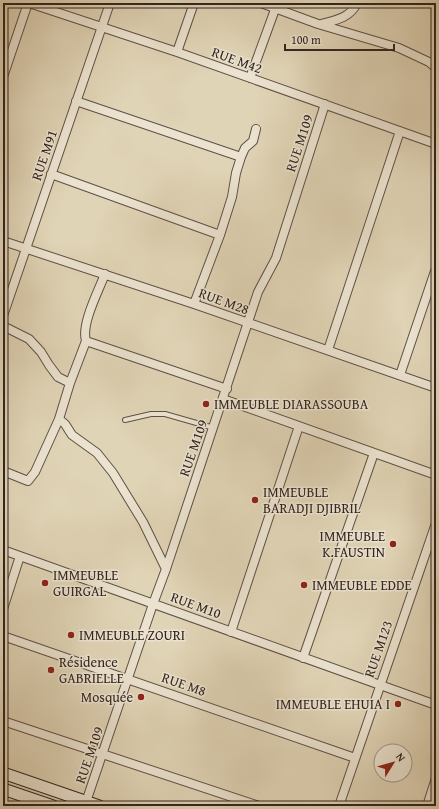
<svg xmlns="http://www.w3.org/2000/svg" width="439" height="809" viewBox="0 0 439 809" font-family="'Gentium Book Plus',serif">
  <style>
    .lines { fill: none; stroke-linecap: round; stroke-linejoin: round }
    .lane-casing { stroke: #5e5045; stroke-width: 6 }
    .street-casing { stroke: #5e5045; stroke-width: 10 }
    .secondary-casing { stroke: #32241f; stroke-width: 13 }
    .lane { stroke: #ebe3d0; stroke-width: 4 }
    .street { stroke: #ebe3d0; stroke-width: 8 }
    .secondary { stroke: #ebe3d0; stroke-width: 11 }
    .poi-dot { fill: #8f2418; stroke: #ebe3d0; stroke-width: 1.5 }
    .labels { text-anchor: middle; stroke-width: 3; stroke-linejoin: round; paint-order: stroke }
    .street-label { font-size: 14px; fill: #32241f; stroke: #ebe3d0 }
    .poi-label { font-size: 14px; fill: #32241f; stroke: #ebe3d0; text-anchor: start }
  </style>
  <rect width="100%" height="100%" fill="#e0d4b6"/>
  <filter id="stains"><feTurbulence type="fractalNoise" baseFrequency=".005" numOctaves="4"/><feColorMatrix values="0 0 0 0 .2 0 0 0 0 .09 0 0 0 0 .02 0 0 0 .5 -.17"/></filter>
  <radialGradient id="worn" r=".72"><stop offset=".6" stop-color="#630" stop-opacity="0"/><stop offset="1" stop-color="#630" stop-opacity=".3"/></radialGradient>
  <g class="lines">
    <defs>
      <path id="lane" d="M125,420L151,414H165L214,428"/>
      <path id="street" d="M29,3L177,52L436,144
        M261,3L318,24L399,48L429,62L436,68
        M321,24C336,20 350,18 357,3
        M177,52L194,3
        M3,77L28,3
        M250,78L277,4
        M76,101L241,157
        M51,174L220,235
        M3,241L194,304L436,388
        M105,274C98,292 81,324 86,341L227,389
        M194,304L220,235L232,197L236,173L241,157L245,148L253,141L256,129
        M3,316L110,3
        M3,326L29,339L41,352L49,365L58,377L70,383
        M86,341L70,383L59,419L65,424L72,435L97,453L113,473L143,522L166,569
        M328,350L400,131
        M400,375L436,268
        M223,399L436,475
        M3,471L28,481L35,472L59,419
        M3,550L436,705
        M3,609L20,556
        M231,632L299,426
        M3,636L355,758
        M303,658L374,453
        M3,721L259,806
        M86,802L153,604L166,569L258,292L276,258L325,104
        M339,806L436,523
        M427,806L436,778"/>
      <path id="secondary" d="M3,773L99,806
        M3,789L53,806"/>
    </defs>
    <use href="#lane" class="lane-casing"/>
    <use href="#street" class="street-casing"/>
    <use href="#secondary" class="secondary-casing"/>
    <use href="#lane" class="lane"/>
    <use href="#street" class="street"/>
    <use href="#secondary" class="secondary"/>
  </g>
  <g class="poi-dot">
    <circle cx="206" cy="404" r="4"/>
    <circle cx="255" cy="500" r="4"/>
    <circle cx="393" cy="544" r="4"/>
    <circle cx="45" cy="583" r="4"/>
    <circle cx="304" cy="585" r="4"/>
    <circle cx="71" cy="635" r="4"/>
    <circle cx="51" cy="670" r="4"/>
    <circle cx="141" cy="697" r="4"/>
    <circle cx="398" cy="704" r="4"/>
  </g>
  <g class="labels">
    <g class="street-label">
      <text transform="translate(237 60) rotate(20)" y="5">RUE M42</text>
      <text transform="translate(299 143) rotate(-72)" y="5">RUE M109</text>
      <text transform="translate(44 155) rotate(-71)" y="5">RUE M91</text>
      <text transform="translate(224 301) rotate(20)" y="5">RUE M28</text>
      <text transform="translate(193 448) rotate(-71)" y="5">RUE M109</text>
      <text transform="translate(196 605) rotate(20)" y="5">RUE M10</text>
      <text transform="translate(378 649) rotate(-71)" y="5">RUE M123</text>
      <text transform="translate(184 684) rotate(19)" y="5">RUE M8</text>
      <text transform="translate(89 755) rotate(-71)" y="5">RUE M109</text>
    </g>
    <g class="poi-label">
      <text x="214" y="409">IMMEUBLE DIARASSOUBA</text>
      <text x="263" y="497">IMMEUBLE<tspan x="263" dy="16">BARADJI DJIBRIL</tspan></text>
      <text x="385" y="541" text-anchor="end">IMMEUBLE<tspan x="385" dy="16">K.FAUSTIN</tspan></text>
      <text x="53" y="580">IMMEUBLE<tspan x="53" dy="16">GUIRGAL</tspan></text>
      <text x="312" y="590">IMMEUBLE EDDE</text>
      <text x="79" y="640">IMMEUBLE ZOURI</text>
      <text x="59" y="667">Résidence<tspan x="59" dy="16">GABRIELLE</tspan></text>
      <text x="133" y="702" text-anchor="end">Mosquée</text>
      <text x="390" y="709" text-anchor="end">IMMEUBLE EHUIA I</text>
    </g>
  </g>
  <rect width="439" height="809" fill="none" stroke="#e0d4b6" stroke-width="16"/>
  <rect x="4" y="4" width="431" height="801" fill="none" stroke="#32241f" stroke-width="2"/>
  <rect x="8" y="8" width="423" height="793" fill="none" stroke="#32241f"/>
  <g transform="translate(393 763) rotate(53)"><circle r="19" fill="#ebe3d0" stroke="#a19789"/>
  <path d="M0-3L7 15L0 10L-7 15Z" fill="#8f2418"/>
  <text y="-6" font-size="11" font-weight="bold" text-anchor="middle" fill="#32241f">N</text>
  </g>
  <path d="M285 44v6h109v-6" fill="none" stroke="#32241f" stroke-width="2"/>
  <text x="291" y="44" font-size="12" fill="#32241f" stroke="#ebe3d0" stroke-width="3" paint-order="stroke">100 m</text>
  <rect width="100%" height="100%" filter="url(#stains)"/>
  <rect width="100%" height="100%" fill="url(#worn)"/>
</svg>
